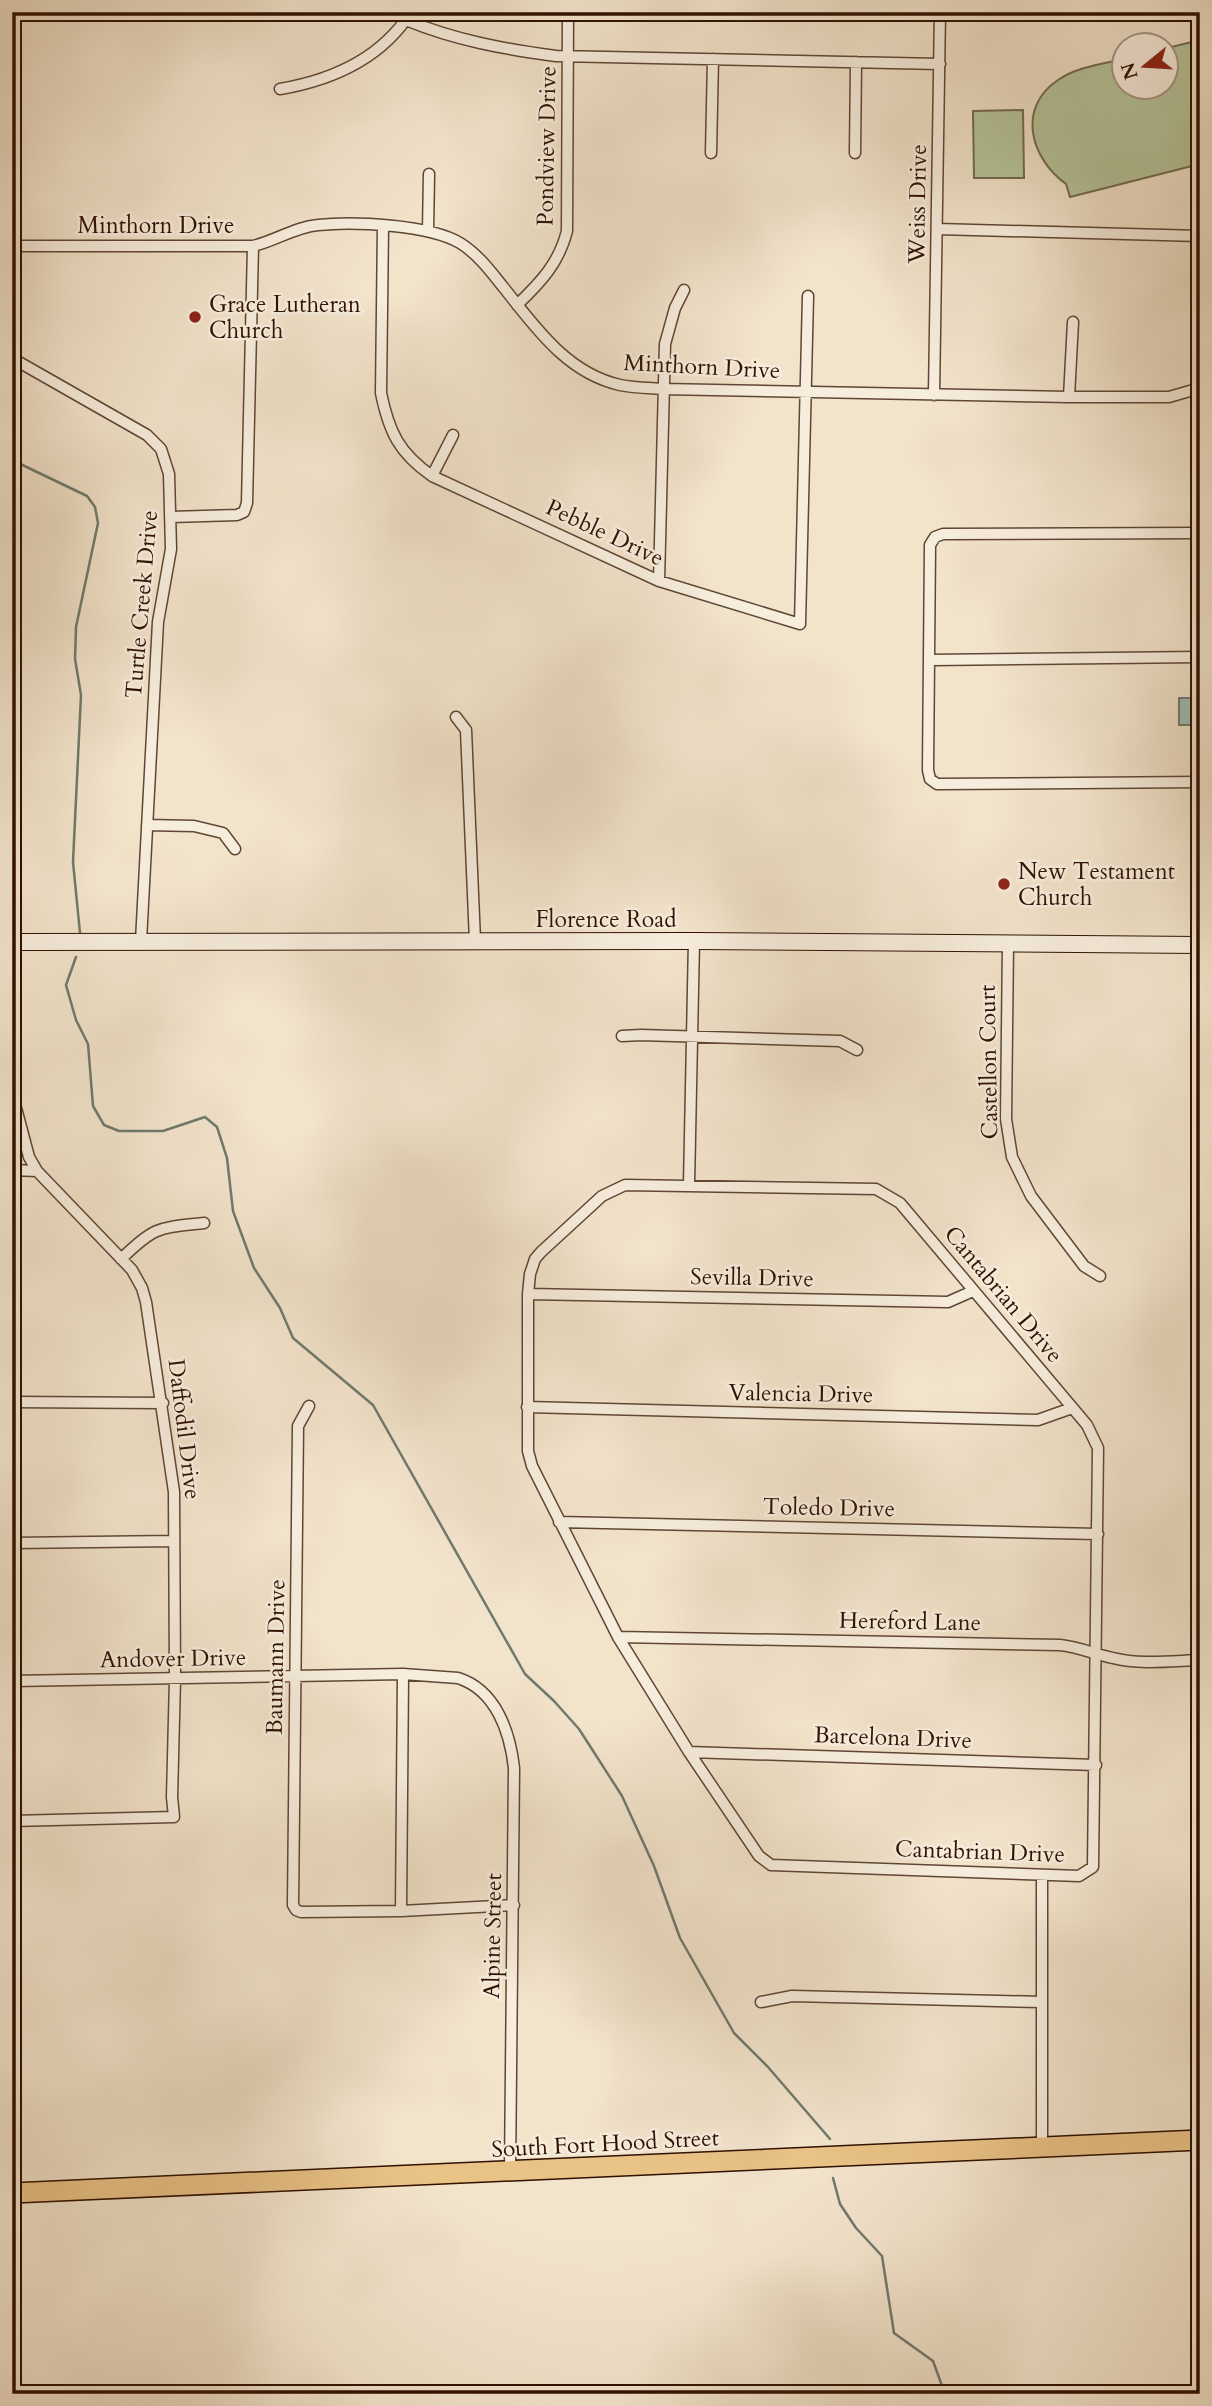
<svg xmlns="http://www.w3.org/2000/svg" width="1212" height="2406" viewBox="0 0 1212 2406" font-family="Cardo,serif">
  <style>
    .green { fill: #b6c49b; stroke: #736a4e; stroke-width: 2 }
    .water { fill: #9bbeb5; stroke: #70796d; stroke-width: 2 }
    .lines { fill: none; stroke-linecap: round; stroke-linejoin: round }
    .stream { stroke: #70796d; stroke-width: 2.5 }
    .street-casing { stroke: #604634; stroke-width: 13 }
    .secondary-casing { stroke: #301102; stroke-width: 18 }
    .highway-casing { stroke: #301102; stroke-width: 22 }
    .street { stroke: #f7eddd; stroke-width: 10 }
    .secondary { stroke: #f7eddd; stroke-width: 16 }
    .highway { stroke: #e9c286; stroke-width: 19 }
    .poi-dot { fill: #8f2418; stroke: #f7eddd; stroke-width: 2.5 }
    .labels { text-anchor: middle; stroke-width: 5; stroke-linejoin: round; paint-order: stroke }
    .street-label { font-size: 23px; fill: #301102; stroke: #f7eddd }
    .poi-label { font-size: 23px; fill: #301102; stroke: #f7eddd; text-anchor: start }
  </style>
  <rect width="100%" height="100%" fill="#f2e3cb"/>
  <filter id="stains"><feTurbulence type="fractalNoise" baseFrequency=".00286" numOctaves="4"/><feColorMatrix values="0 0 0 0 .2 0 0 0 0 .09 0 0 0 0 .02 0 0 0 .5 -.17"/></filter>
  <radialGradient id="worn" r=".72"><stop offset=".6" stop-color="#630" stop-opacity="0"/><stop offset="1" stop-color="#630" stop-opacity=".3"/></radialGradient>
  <path class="green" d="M1200,40V164L1070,197L1066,184C1031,159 1016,108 1058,80C1077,67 1102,64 1124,59V88H1166L1167,48Z
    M1023,110L1024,178H974L973,111Z"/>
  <path class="water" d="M1179,698H1192V725H1179Z"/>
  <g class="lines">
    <path class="stream" d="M12,460L87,496L95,507L98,523L76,627L75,659L81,695L73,862L80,933
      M76,957L66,985L76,1020L88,1044L93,1106L104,1125L119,1131H163L205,1117L217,1127L227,1158L233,1211L254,1268L280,1308L293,1338L373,1405L525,1674L554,1701L579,1729L622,1796L654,1866L680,1938L734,2033L768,2067L830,2139
      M833,2178L840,2204L856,2228L882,2256L894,2333L933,2361L945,2394"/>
    <defs>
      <path id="street" d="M406,20C455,40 503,49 556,56L940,64
        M280,89C333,80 381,59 411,12
        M711,153L713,59
        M855,153L856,62
        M383,225L381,393C389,432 399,453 432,476L659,581L800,624L808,296
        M938,229L1200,236
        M428,231L429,174
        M12,246H253C275,241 295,227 318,225C354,221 430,225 460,243C478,254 491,272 504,288C536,328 567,373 620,385C634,388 649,388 663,389L1069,397H1169L1200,388
        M517,305C541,282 559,263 567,231L568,12
        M12,356L17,361L147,435L161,449L169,474L171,549L158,622L141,941
        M934,395L940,12
        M1069,397L1073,322
        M432,476L453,435
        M12,512L14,511
        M171,517L237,515L244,512L247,503L253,246
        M1200,533L943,534L935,537L930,545L928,770L930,779L937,784L1200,782
        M659,581L665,344L675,308L684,290
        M931,660L1200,657
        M456,717L466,730L475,941
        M147,825L194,826L223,833L235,849
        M1008,943L1006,1119L1012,1157L1031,1196L1084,1266L1100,1276
        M622,1036L641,1035L840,1041L857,1050
        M12,1093L29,1157L37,1171L132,1270L142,1288L146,1302L174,1492L175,1679L172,1797L174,1817L12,1821
        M12,1170L37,1171
        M625,1185L876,1189L900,1203L1087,1425L1098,1448L1093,1867L1079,1876L771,1865L759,1856L689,1752L618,1637L532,1466L528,1451V1294L530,1274L535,1259L541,1252L602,1196Z
        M689,1185L694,941
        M121,1259C155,1226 158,1228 204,1223
        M528,1294L948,1302L973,1291
        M12,1402L163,1403
        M309,1406L298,1426L293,1905L296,1910L301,1912L401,1911L514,1905
        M527,1407L1038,1420L1072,1408
        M559,1522L1098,1534
        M12,1543L174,1541
        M618,1637L1060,1645C1079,1647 1094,1654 1113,1658C1140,1665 1172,1661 1200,1660
        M12,1681L403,1674L458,1678C496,1690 510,1732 514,1768L510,2172
        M689,1752L1096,1765
        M14,1821L15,1891
        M1042,1875V2147
        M401,1911L403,1674
        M761,2002L792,1996L1042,2002"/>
      <path id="secondary" d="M12,942L694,941L1200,945"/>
      <path id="highway" d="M12,2193L1200,2140"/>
    </defs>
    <use href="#street" class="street-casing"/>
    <use href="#secondary" class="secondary-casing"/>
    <use href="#highway" class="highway-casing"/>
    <use href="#street" class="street"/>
    <use href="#secondary" class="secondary"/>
    <use href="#highway" class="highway"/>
  </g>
  <g class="poi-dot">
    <circle cx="195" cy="317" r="7"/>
    <circle cx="1004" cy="884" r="7"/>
  </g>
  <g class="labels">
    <g class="street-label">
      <text transform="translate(546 146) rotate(-89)" y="8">Pondview Drive</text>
      <text transform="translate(917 204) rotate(-89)" y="8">Weiss Drive</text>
      <text x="156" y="233">Minthorn Drive</text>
      <text transform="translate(702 366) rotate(3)" y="8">Minthorn Drive</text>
      <text transform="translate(605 532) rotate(25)" y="8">Pebble Drive</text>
      <text transform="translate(141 604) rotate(-85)" y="8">Turtle Creek Drive</text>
      <text x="606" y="927">Florence Road</text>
      <text transform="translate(988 1062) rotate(-91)" y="8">Castellon Court</text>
      <text transform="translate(752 1277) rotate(1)" y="8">Sevilla Drive</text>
      <text transform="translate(1004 1294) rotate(50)" y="8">Cantabrian Drive</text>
      <text transform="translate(801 1393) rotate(1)" y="8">Valencia Drive</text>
      <text transform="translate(185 1429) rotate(83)" y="8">Daffodil Drive</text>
      <text transform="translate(829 1507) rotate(1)" y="8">Toledo Drive</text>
      <text transform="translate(910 1621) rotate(1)" y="8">Hereford Lane</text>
      <text transform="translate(275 1657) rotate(-89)" y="8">Baumann Drive</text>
      <text transform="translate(173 1658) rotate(-1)" y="8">Andover Drive</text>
      <text transform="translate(893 1737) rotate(2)" y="8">Barcelona Drive</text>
      <text transform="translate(980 1851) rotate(2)" y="8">Cantabrian Drive</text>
      <text transform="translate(492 1936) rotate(-89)" y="8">Alpine Street</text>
      <text transform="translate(605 2143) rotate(-3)" y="8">South Fort Hood Street</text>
    </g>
    <g class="poi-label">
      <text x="209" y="312">Grace Lutheran<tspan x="209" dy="26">Church</tspan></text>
      <text x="1018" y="879">New Testament<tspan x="1018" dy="26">Church</tspan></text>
    </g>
  </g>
  <rect width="1212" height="2406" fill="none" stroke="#f2e3cb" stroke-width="42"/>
  <rect x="14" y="14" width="1184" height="2378" fill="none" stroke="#301102" stroke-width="3.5"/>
  <rect x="21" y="21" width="1170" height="2364" fill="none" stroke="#301102" stroke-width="2"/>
  <g transform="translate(1145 66) rotate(252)"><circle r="33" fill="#f7eddd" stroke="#a79585" stroke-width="2"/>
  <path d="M0-5L12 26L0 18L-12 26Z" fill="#8f2418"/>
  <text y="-10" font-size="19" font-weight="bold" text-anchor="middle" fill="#301102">N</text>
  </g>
  <rect width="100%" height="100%" filter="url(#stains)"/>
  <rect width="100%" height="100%" fill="url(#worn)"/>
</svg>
